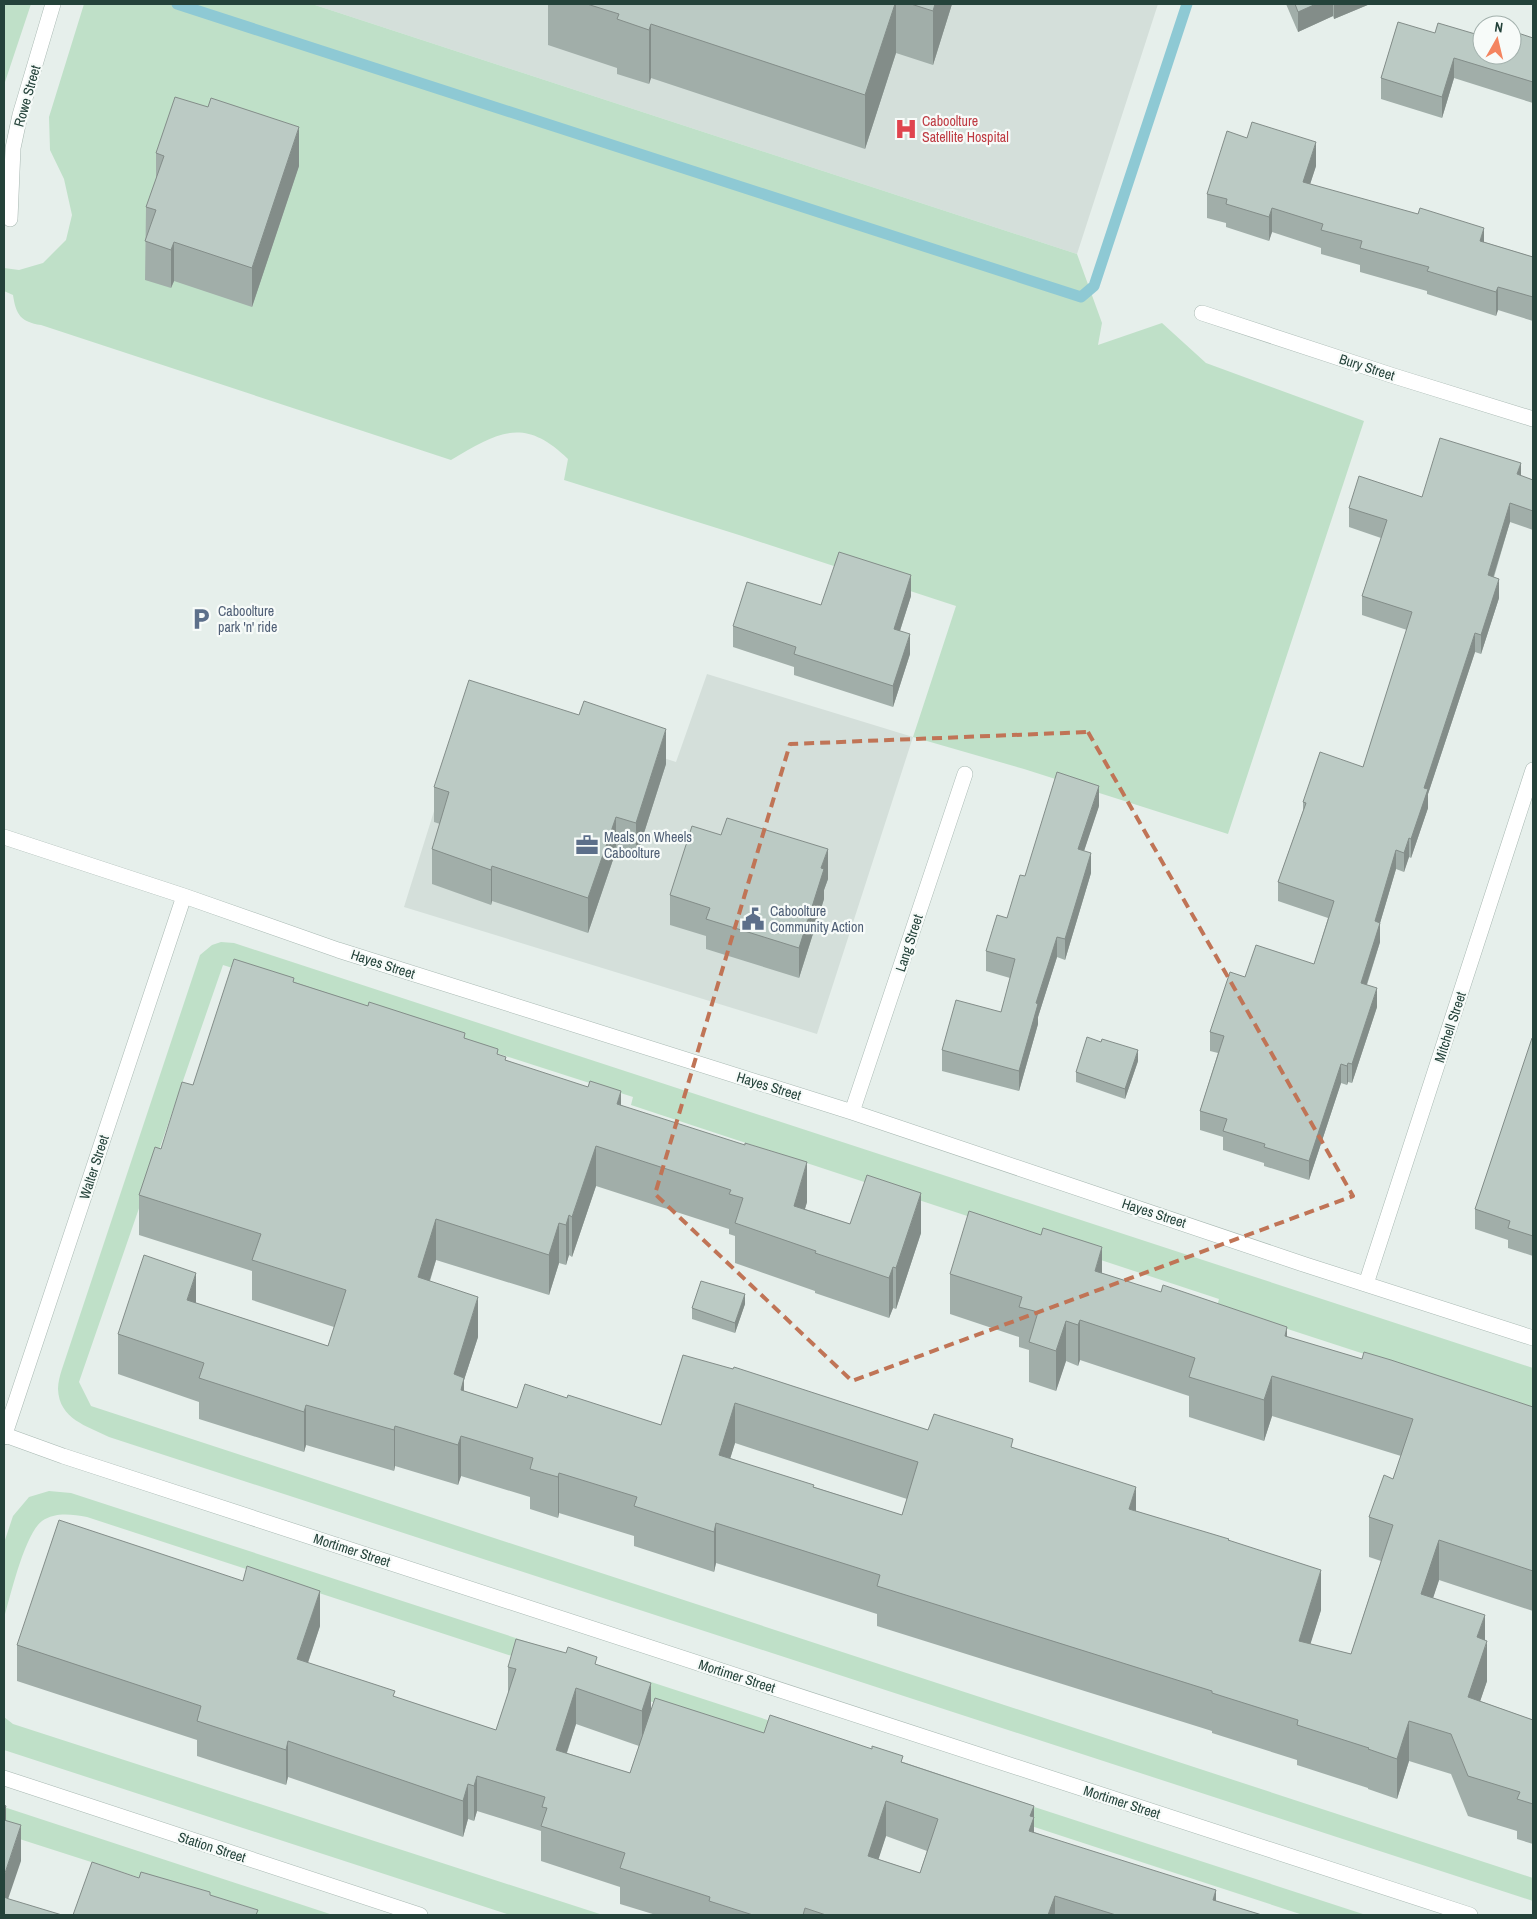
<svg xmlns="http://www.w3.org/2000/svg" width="1537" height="1919" viewBox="0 0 1537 1919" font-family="'Archivo Narrow',sans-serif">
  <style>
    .built { fill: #d4dfda }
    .green { fill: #bfe0c8 }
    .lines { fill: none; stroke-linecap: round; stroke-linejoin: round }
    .stream { stroke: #8ec9d4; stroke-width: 11 }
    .street-casing { stroke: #a8b8b2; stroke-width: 16 }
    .street { stroke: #fff; stroke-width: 15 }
    .wall { fill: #a1aea9; fill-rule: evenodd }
    .shaded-wall { fill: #838d89 }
    .building { fill: #bbcac4; stroke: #838d89; fill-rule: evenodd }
    .marked { fill: none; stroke: #c07456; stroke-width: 4; stroke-dasharray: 10 6; stroke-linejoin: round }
    .labels { text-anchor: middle; stroke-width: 4.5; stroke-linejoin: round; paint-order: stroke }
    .street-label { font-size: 14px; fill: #24423a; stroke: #f7fbf9 }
    .health-label { font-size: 14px; fill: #be3a42; stroke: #f7fbf9; text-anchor: start }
    .service-label { font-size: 14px; fill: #4e5e75; stroke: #f7fbf9; text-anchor: start }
  </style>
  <rect width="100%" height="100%" fill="#e6efeb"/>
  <path class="built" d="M312,4H1158L1077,254Z
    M707,674L913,737L817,1034L404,907L470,696L676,762Z"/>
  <path class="green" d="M4,4H31L4,85Z
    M84,4H312L1077,254L1102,323L1098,345L1162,323L1206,363L1364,421L1228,834L1024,769L913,737L956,606L739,535L564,480L568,459C524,416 498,432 451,460L41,325C21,322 16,315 13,295L4,291V268L19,270L43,263L66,240L72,215L64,179L50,150L49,117Z
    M221,942L234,943L1533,1368V1409L1217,1306L1219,1299L631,1105L633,1097L223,965L79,1382L91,1406L1533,1878V1901L109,1437C87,1426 59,1419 58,1389C58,1382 60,1375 62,1369L200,955L212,945Z
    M49,1491L71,1493L1366,1915H1303L87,1517C71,1514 55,1512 42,1521C25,1533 10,1597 4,1618V1543L13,1516L29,1497Z
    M4,1717L13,1724L603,1915H510L4,1750Z
    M4,1807L333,1915H256L4,1834Z"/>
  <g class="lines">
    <path class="stream" d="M177,4L1081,297L1094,286L1187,4"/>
    <defs>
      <path id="street" d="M10,219L13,148L20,115L53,4
        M1202,313L1394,376L1533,419
        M4,837L184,896L338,950L852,1112L1306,1265L1533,1338
        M852,1112L965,774
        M1366,1284L1533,770
        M5,1435L63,1456L1470,1915
        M4,1437L184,896
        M4,1778L420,1915"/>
    </defs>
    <use href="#street" class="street-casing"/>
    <use href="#street" class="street"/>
  </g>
  <path class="wall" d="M548,4H952L933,65L896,53L865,149L651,78L649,84L617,74V68L548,45Z
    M1286,4H1370L1334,19L1333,16L1298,32Z
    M1398,22L1482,55L1533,38V103L1454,78L1442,118L1381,99V78Z
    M1247,138L1316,166L1310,184L1484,242L1533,257V321L1498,310L1496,316L1427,294V291L1360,272V265L1321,254V248L1272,232L1269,241L1226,227V223L1207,218V194Z
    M156,153L299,166L252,307L174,281L171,288L145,280L146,207L156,179Z
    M1521,476L1533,480V530L1510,522L1494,577L1499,598L1481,654L1475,652L1428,794V808L1411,858L1409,857L1404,872L1396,869L1380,923V942L1367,985L1377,1007L1352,1083L1348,1082L1347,1085L1341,1083L1309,1180L1264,1166V1163L1223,1150V1137L1200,1130V1111L1218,1053L1210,1051V1032L1245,977L1314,964L1328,918L1278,901V882L1303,811V802L1363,767L1407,630L1362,615V596L1381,538L1349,527V508L1422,497Z
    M911,596L900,631L910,654L893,707L794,675V667L733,647V626L821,605Z
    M666,764L636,858L616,851L588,933L492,901L491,905L432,884V849L440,824L434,822V787Z
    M1099,806L1084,851L1091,873L1065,960L1057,957L1038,1017V1024L1019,1091L942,1071V1050L1001,1012L1010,978L986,971V951L1007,918L1025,876Z
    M828,879L824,890V899L799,978L706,949V936L670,925V895Z
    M294,982L465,1038L498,1054L506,1060L621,1105L807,1202L805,1209L850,1224L921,1233L896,1309L893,1308L889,1318L815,1293V1291L735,1263V1236L729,1234V1229L596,1186L572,1257L569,1255L566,1265L559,1263L549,1295L436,1260L430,1281L478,1337L464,1380V1391L517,1408L567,1398L661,1425L683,1355L928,1430L1013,1448L1136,1511L1229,1541L1321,1610L1310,1644L1351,1654L1381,1561L1369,1557V1517L1393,1479L1401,1456L1272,1416L1264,1441L1189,1417V1396L1080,1360L1078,1366L1066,1361L1056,1391L1029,1382V1350L1019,1347V1337L950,1314V1274L1102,1273L1287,1337L1362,1359L1533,1407V1611L1439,1580L1433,1598L1485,1640L1487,1681L1480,1701L1533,1720V1844L1517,1839V1831L1468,1816L1451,1774L1409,1761L1397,1799L1368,1789V1788L1297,1765V1760L1212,1733V1731L877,1626V1614L716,1563L714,1572L634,1546V1536L559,1513L558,1518L530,1509V1497L461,1476L458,1485L395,1466L394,1471L306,1445L304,1452L199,1419V1402L118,1374V1334L196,1303L328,1346L334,1327L252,1300V1271L139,1235V1195L161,1149L193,1085ZM735,1443L907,1499L902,1515L814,1487L730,1458Z
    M1533,1038V1256L1508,1248V1240L1475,1229V1209Z
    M1138,1061L1125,1099L1076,1082V1072Z
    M745,1304L735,1333L692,1319V1308Z
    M243,1581L320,1626L308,1663L395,1697L496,1730L508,1694V1667L597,1665L651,1710L903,1762L1034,1806V1832L1216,1901L1262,1915H656L620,1904V1887L541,1861V1831L477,1811L474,1821L468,1819L463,1837L288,1777L286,1785L197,1756V1740L17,1681V1645ZM576,1724L639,1746L630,1773L567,1753ZM886,1836L927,1851L920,1873L878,1859Z"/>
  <path class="shaded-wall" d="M895,4H896V53L865,149V95Z
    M935,4H952L933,65V11Z
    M1316,4H1333V16L1298,32V12Z
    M1334,4H1370L1334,19Z
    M651,24V78L649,84V30Z
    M1454,58V78L1442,118V97Z
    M299,127V166L252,307V268Z
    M1316,142V166L1303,206V182Z
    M1272,208V232L1269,241V217Z
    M1484,228V252L1480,241Z
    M174,242V281L171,288V250Z
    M1498,287V310L1496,316V292Z
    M1521,463V482L1517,474Z
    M1510,503V522L1488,594V575Z
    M911,575V596L894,649V629Z
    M1499,579V598L1481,654V635Z
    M1475,633V652L1428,794V808L1411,858V839L1424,788Z
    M910,634V654L893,707V686Z
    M666,729V764L636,858V823Z
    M1099,786V806L1078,869V849Z
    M616,817V851L588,933V898Z
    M1409,838V857L1404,872V853Z
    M828,849V879L824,890V899L799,978V948L821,868Z
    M1396,850V869L1375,940V921Z
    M1091,853V873L1065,960V939Z
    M492,866V901L491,905V870Z
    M1380,923V942L1361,1002V983Z
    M1057,937V957L1038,1017V1024L1019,1091V1071L1036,1003Z
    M1377,988V1007L1352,1083V1064Z
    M1138,1050V1061L1125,1099V1089Z
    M1348,1063V1082L1347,1085V1066Z
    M1341,1064V1083L1309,1180V1161Z
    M621,1091V1131L617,1104Z
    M596,1146V1186L572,1257V1217Z
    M807,1162V1202L794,1244V1206Z
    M921,1193V1233L896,1309V1268Z
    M569,1215V1255L566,1265V1225Z
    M436,1219V1260L418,1317V1277Z
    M559,1223V1263L549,1295V1255Z
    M1102,1247V1287L1095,1271Z
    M893,1267V1308L889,1318V1278Z
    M196,1273V1313L187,1300Z
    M745,1294V1304L735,1333V1323Z
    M478,1297V1337L464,1380V1418L454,1374Z
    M1080,1320V1360L1078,1366V1325Z
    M1066,1321V1361L1056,1391V1351Z
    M1287,1327V1367L1285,1336Z
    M1272,1376V1416L1264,1441V1400Z
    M735,1403V1443L719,1495V1455Z
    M306,1405V1445L304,1452V1412Z
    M395,1426V1466L394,1471V1430Z
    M461,1436V1476L458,1485V1445Z
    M559,1473V1513L558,1518V1477Z
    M1136,1487V1527L1129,1509Z
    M716,1523V1563L714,1572V1532Z
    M1439,1540V1580L1421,1634V1594Z
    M1321,1570V1610L1299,1681V1641Z
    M320,1591V1626L297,1695V1659Z
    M1485,1615V1648L1487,1641V1681L1468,1737V1697L1477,1637Z
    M651,1683V1719L642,1746V1711Z
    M576,1688V1724L556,1785V1750Z
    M1409,1721V1761L1397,1799V1759Z
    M288,1741V1777L286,1785V1750Z
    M477,1776V1811L474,1821V1786Z
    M468,1784V1819L463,1837V1801Z
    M886,1801V1836L868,1892V1856Z
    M6,1806V1841L4,1848V1812Z
    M1034,1806V1853L1029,1831L1030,1816Z
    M21,1825V1861L4,1911V1876Z
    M1216,1890V1915L1213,1900Z
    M1055,1896V1915H1048Z"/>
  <path class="building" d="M587,4H895L865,95L651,24L649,30L617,19L619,14Z
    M911,4H935L933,11Z
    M1295,4H1316L1298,12Z
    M1398,22L1435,33L1438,23L1482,36V55H1512V31L1533,38V82L1454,58L1442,97L1381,78Z
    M175,97L208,107L211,98L299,127L252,268L174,242L171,250L145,241L156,210L146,207L164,156L156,153Z
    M1252,122L1316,142L1303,182L1418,214L1420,208L1484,228L1480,241L1533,257V297L1498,287L1496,292L1427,271L1429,267L1360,248L1362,241L1321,230L1323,224L1272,208L1269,217L1226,204L1227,199L1207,194L1227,131L1247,138Z
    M1440,438L1521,463L1517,474L1533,480V511L1510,503L1488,575L1499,579L1481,635L1475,633L1424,788L1428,789L1411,839L1409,838L1404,853L1396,850L1375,921L1380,923L1361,983L1377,988L1352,1064L1348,1063L1347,1066L1341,1064L1309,1161L1264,1147L1265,1144L1223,1131L1227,1119L1200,1111L1224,1036L1210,1032L1230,972L1245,977L1256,945L1314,964L1334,901L1278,882L1306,803L1303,802L1320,752L1363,767L1412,612L1362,596L1387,520L1349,508L1359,476L1422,497Z
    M839,552L911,575L894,629L910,634L893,686L794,654L796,647L733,626L747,582L821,605Z
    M469,680L579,715L584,701L666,729L636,823L616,817L588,898L492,866L491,870L432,849L449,792L434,787Z
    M1057,772L1099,786L1078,849L1091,853L1065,939L1057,937L1036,1003L1038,1004L1019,1071L942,1050L956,1000L1001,1012L1015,959L986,951L997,915L1007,918L1020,875L1025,876Z
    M727,818L828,849L821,868L824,869L799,948L706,919L710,908L670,895L692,826L721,835Z
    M234,959L294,978L293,982L368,1006L369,1002L465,1033L464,1038L498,1049L497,1054L506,1057L505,1060L588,1087L590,1081L621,1091L617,1104L745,1145V1143L807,1162L794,1206L850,1224L867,1175L921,1193L896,1268L893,1267L889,1278L815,1253L816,1251L735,1223L743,1198L729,1194L731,1190L596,1146L572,1217L569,1215L566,1225L559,1223L549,1255L436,1219L418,1277L478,1297L454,1374L464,1378L461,1390L517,1408L525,1384L567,1398L568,1395L661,1425L683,1355L733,1369L734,1367L928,1430L934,1414L1013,1439L1011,1447L1136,1487L1129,1509L1229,1539L1228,1540L1321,1570L1299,1641L1351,1654L1393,1525L1369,1517L1384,1475L1393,1479L1413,1419L1272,1376L1264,1400L1189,1377L1195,1358L1080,1320L1078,1325L1066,1321L1056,1351L1029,1342L1038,1312L1019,1307L1022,1297L950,1274L969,1211L1041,1235L1043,1228L1102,1247L1095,1271L1161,1292L1163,1285L1287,1327L1285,1336L1362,1359L1364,1352L1391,1360L1533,1407V1571L1439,1540L1421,1594L1485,1615L1477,1637L1487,1641L1468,1697L1533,1720V1804L1517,1799L1520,1792L1468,1776L1451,1734L1409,1721L1397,1759L1368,1749L1369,1748L1297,1725L1298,1720L1212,1693V1691L877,1586L880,1575L716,1523L714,1532L634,1506L637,1497L559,1473L558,1477L530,1469L533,1458L461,1436L458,1445L395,1426L394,1430L306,1405L304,1412L199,1378L204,1363L118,1334L144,1255L196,1273L187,1300L328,1346L346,1290L252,1260L261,1234L139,1195L155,1147L161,1149L182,1082L193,1085ZM735,1403L918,1462L902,1515L813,1487L814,1485L719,1455Z
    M1087,1037L1101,1042L1102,1039L1138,1050L1125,1089L1076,1072Z
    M1532,1038H1533V1236L1508,1228L1510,1221L1475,1209Z
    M701,1281L745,1294L735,1323L692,1308Z
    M59,1520L243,1581L247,1566L320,1591L297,1659L395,1691L393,1696L496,1730L516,1669L508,1667L516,1639L566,1653L568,1647L597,1657L595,1664L651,1683L642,1711L576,1688L556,1750L630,1773L655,1698L764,1733L770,1715L872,1749V1746L903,1756L901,1762L1034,1806L1030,1816L1034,1817L1029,1831L1216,1890L1213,1900L1262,1915H1116L1055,1896L1048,1915H826L805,1908L803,1915H753L709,1901L710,1897L620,1868L625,1853L541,1826L547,1808L542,1807L545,1797L477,1776L474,1786L468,1784L463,1801L288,1741L286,1750L197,1721L201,1706L17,1645ZM886,1801L938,1819L920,1873L868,1856Z
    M4,1805L6,1806L4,1812Z
    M4,1820L21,1825L4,1876Z
    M92,1862L139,1878L141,1872L210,1892V1895L258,1910L256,1915H73Z
    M4,1897L9,1899L62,1915H4Z"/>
  <path class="marked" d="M1088,732L1353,1196L852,1381L655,1194L790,744Z"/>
  <defs>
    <symbol id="hospital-bare" viewBox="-9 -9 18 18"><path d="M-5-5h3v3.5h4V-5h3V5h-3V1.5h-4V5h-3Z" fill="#e0444e" stroke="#f7fbf9" stroke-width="2.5" paint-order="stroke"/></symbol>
    <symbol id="parking-bare" viewBox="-9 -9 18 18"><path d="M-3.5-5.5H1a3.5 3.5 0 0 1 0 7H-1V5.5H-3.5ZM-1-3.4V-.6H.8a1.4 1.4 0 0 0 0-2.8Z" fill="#5c6f8a" stroke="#f7fbf9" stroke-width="2.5" paint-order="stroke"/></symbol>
    <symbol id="office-bare" viewBox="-9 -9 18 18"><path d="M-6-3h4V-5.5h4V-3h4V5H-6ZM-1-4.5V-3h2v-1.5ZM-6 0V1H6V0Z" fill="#5c6f8a" stroke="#f7fbf9" stroke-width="2.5" paint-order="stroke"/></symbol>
    <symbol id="civic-bare" viewBox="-9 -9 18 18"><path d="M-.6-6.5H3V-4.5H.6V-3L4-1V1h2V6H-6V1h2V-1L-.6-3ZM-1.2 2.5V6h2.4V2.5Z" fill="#5c6f8a" stroke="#f7fbf9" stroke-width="2.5" paint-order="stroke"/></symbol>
  </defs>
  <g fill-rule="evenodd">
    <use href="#hospital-bare" x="890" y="113" width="32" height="32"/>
    <use href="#parking-bare" x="185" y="603" width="32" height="32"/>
    <use href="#office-bare" x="571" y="829" width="32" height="32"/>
    <use href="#civic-bare" x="737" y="903" width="32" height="32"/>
  </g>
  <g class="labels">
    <g class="street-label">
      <text transform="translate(27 96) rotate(-74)" y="5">Rowe Street</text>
      <text transform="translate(1367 367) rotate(18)" y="5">Bury Street</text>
      <text transform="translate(909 943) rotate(-72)" y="5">Lang Street</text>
      <text transform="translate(383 964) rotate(18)" y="5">Hayes Street</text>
      <text transform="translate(1450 1027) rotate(-72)" y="5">Mitchell Street</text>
      <text transform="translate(769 1086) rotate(17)" y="5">Hayes Street</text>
      <text transform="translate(94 1167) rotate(-72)" y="5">Walter Street</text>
      <text transform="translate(1154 1213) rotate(18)" y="5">Hayes Street</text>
      <text transform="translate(352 1550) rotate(18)" y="5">Mortimer Street</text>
      <text transform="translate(737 1676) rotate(18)" y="5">Mortimer Street</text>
      <text transform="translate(1122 1802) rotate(18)" y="5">Mortimer Street</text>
      <text transform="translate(212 1847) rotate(18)" y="5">Station Street</text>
    </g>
    <g class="health-label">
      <text x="922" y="126">Caboolture<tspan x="922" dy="16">Satellite Hospital</tspan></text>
    </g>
    <g class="service-label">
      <text x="218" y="616">Caboolture<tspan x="218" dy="16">park 'n' ride</tspan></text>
      <text x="604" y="842">Meals on Wheels<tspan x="604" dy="16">Caboolture</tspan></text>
      <text x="770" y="916">Caboolture<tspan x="770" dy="16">Community Action</tspan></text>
    </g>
  </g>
  <rect width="1537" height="1919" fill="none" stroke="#24423a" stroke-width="10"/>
  <g transform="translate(1497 40) rotate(8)"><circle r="24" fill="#f7fbf9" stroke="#a3b1ad"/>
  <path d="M0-4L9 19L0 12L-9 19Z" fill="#f4845f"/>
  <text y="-8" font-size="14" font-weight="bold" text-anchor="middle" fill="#24423a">N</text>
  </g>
</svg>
